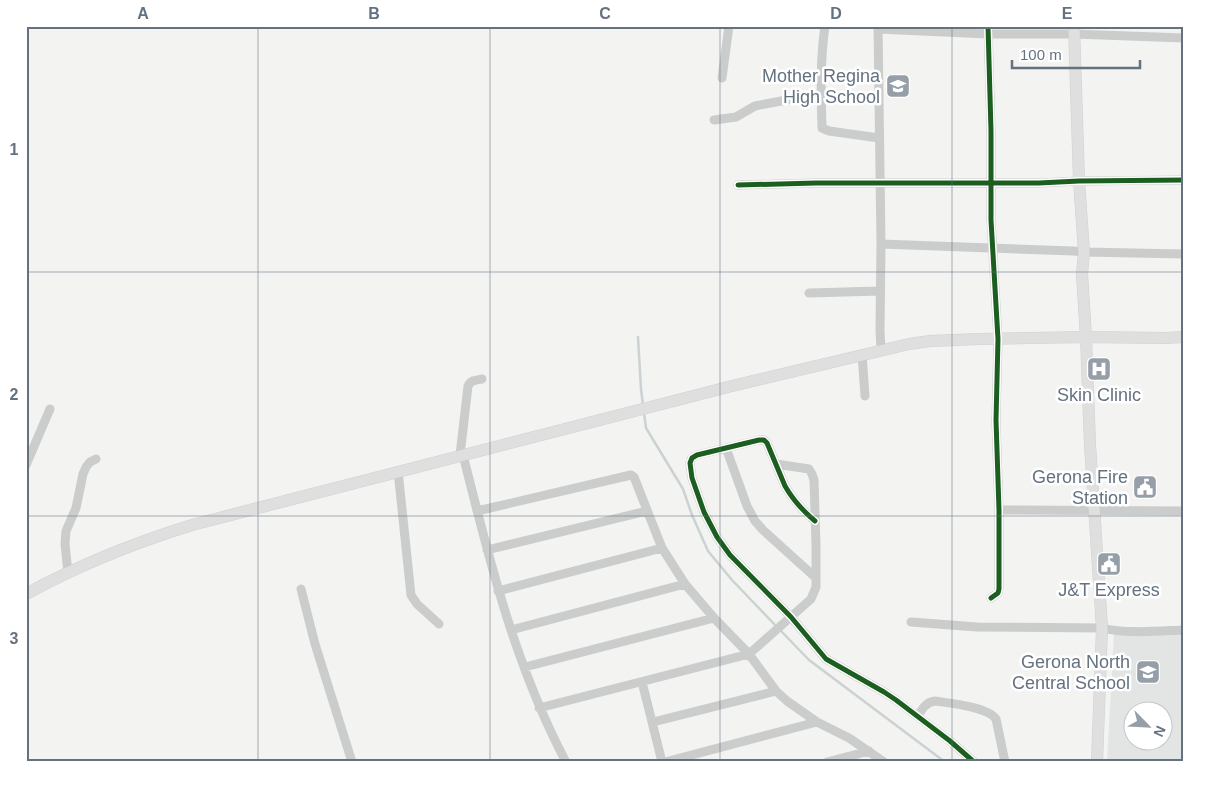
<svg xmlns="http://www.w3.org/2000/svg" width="1210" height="788" viewBox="0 0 1210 788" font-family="Helvetica,sans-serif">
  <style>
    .built { fill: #e3e4e4; fill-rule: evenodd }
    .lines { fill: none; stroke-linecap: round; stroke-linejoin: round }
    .stream { stroke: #cbd2d4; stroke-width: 2.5 }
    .secondary-casing { stroke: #d0d1d0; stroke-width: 12 }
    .street { stroke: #cbcccc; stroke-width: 9 }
    .secondary { stroke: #dfdfe0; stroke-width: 11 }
    .cycleway-casing { stroke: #fff; stroke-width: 8 }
    .cycleway { stroke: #1b5e20; stroke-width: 5 }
    .grid { fill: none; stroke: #647280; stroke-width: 1; stroke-opacity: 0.55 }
    .labels { text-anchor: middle; stroke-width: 5; stroke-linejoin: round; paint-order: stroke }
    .poi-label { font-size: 18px; fill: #647280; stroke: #fff; text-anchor: end }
    .neatline { fill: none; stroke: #647280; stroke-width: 2 }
    .grid-label { font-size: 16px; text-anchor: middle; font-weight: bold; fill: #647280 }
  </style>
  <rect width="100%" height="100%" fill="#f3f3f1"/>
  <path class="built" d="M1114,634H1184V762H1107ZM1132,710H1162V740H1132Z"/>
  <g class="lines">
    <path class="stream" d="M638,337L641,389L643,405
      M644,413L646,428L683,489L692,515L708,551L732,580L776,626
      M780,630L809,660L945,762"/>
    <defs>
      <path id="secondary" d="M1074,26L1079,181L1084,252L1082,274L1086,337L1090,445L1102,628L1097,762
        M26,594C79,565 134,543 192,525L732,386L909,344L930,341L979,339L1086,337L1165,338L1184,337"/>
    </defs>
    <use href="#secondary" class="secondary-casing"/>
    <path class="street" d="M825,26C820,60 821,94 822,128L829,131L879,138
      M878,26L881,244L880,331L881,350
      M988,26L991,131V220L998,339L996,420L999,510V589L998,593L991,598
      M878,29L988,34H1074L1184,38
      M722,78L729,26
      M714,120L736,117L755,106L797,98H821
      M738,185L816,183H1039L1079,181L1184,180
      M881,244L1073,251L1084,252L1184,254
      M809,293L880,291
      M862,354L865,396
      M726,448L747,506L755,521L763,530L816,578
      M460,455L468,386C471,380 476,380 482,379
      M463,455C489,559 515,666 566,762
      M26,465L50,409
      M398,471L411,595L417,604L439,624
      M999,510L1184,511
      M477,511L631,475L634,477L662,548L685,584L714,618L749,654L776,691L787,701L817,722L849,738L884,762
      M815,521C803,511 793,500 785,486L767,443L764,440H759L697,455L692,458L690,463L692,478L704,512L717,537L730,555L791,617L826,659L884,692L896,700L950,741L974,762
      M487,550L647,511
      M68,573L65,544L66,531L76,508L83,474L86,467L90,462L96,459
      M301,589L315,644L352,762
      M498,591L662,548
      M911,622L977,627L1102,628C1126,634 1159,631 1184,630
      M511,630L685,584
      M525,667L714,618
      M642,682L662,762
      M539,708L749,654L811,599L816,587V545L814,480L812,474L809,469L776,464
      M918,716C922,709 926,702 935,701C949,703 988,707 996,719L1005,762
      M653,722L776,691
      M665,762L794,728L817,722
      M827,762L869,751"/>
    <use href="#secondary" class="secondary"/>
    <defs>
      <path id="cycleway" d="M988,26L991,131V220L998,339L996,420L999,510V589L998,593L991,598
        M738,185L816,183H1039L1079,181L1184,180
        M815,521C803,511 793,500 785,486L767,443L764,440H759L697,455L692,458L690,463L692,478L704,512L717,537L730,555L791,617L826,659L884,692L896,700L950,741L974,762"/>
    </defs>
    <use href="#cycleway" class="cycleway-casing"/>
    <use href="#cycleway" class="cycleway"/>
  </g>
  <path class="grid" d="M258,26V762M490,26V762M720,26V762M952,26V762M26,272H1184M26,516H1184"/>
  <defs>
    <symbol id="school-square" viewBox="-11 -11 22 22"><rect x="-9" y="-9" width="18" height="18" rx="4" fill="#969fa8" stroke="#fff"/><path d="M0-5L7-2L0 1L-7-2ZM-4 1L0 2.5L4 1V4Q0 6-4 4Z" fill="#fff"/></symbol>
    <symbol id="hospital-square" viewBox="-11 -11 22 22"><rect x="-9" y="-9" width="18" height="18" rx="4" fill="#969fa8" stroke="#fff"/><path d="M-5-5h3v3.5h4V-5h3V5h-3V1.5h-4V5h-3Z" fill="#fff"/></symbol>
    <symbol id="civic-square" viewBox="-11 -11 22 22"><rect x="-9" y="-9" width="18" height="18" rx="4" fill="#969fa8" stroke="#fff"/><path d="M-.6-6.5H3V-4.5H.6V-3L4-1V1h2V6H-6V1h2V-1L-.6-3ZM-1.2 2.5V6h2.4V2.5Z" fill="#fff"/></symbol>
  </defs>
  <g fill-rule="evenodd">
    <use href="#school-square" x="884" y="72" width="28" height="28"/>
    <use href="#hospital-square" x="1085" y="355" width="28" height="28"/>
    <use href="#civic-square" x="1131" y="473" width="28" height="28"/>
    <use href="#civic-square" x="1095" y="550" width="28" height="28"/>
    <use href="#school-square" x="1134" y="658" width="28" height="28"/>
  </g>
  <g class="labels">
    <g class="poi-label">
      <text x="880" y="82">Mother Regina<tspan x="880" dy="21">High School</tspan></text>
      <text x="1099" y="401" text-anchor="middle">Skin Clinic</text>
      <text x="1128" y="483">Gerona Fire<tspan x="1128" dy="21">Station</tspan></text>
      <text x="1109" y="596" text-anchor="middle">J&amp;T Express</text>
      <text x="1130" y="668">Gerona North<tspan x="1130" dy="21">Central School</tspan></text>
    </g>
  </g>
  <rect width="1210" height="788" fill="none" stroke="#ffffff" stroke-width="55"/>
  <g transform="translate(1148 726) rotate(114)"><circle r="24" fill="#ffffff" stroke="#c1c7cc"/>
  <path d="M0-4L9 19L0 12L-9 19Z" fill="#969fa8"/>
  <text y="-8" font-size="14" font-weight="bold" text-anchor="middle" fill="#647280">N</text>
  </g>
  <path d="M1012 60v8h128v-8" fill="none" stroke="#647280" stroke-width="2.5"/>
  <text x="1020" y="60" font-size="15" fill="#647280" stroke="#ffffff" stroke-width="4" paint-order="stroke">100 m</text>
  <rect x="28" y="28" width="1154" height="732" class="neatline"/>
  <g class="grid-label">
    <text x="143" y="19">A</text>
    <text x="374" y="19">B</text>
    <text x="605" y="19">C</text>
    <text x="836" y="19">D</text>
    <text x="1067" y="19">E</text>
    <text x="14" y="155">1</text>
    <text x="14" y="400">2</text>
    <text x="14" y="644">3</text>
  </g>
</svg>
